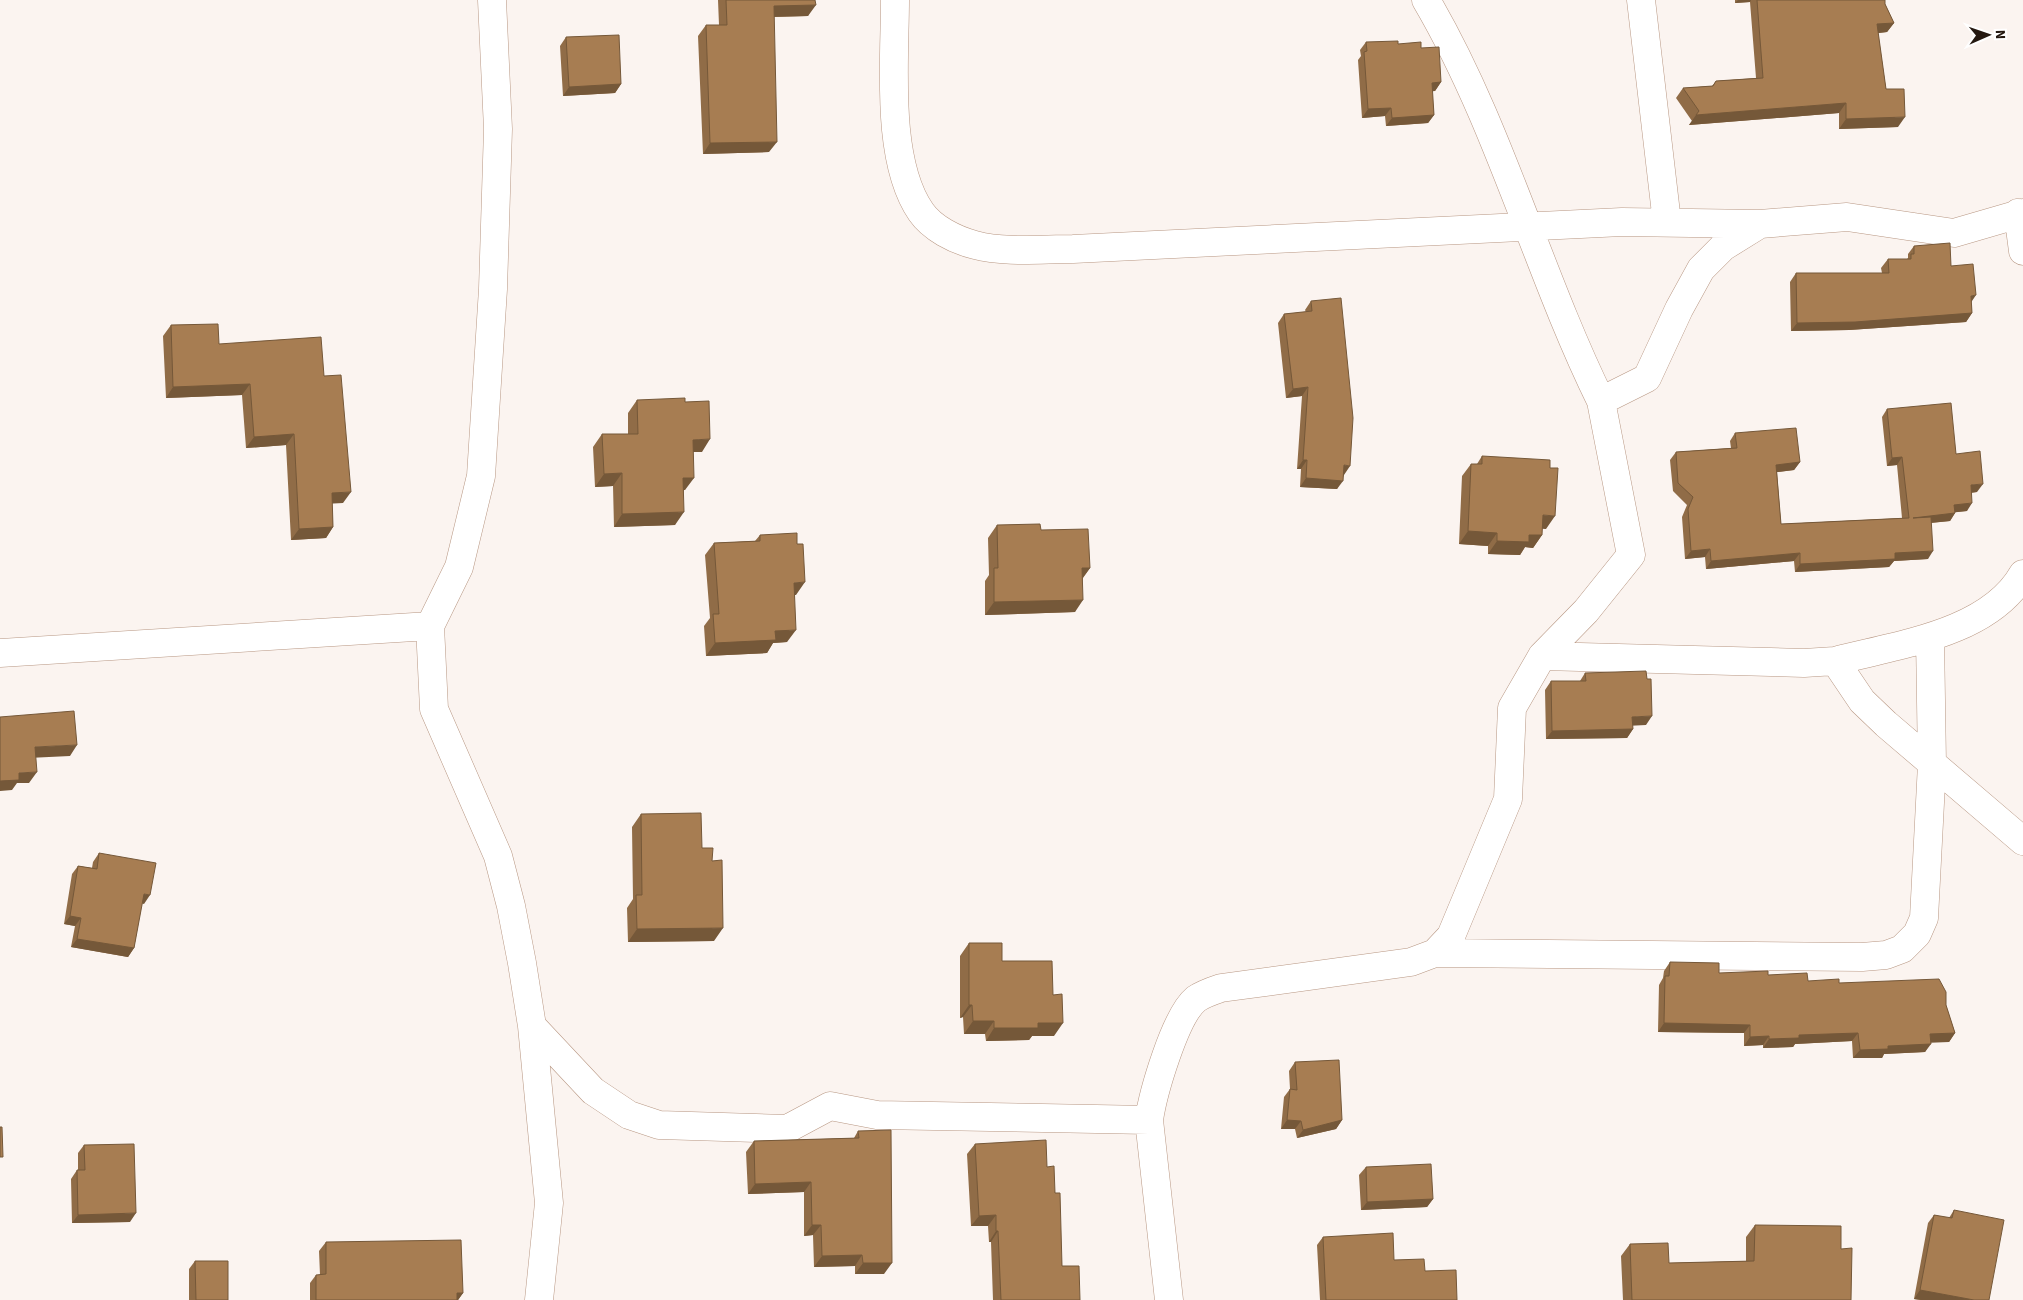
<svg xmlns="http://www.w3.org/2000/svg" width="2023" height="1300" viewBox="0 0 2023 1300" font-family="'Source Sans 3',sans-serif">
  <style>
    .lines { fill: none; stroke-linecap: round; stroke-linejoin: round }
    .minor-casing { stroke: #b89783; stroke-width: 29 }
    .minor { stroke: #fff; stroke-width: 28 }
    .wall { fill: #906c47 }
    .shaded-wall { fill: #755839 }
    .building { fill: #a77d52; stroke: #755839 }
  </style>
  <rect width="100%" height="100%" fill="#fbf4f0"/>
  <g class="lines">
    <defs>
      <path id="minor" d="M492,0L498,129L493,289L481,476L459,567L430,626L434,709L498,856L511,906L522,963L532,1026L549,1203L539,1300
        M895,0C895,61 885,160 921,212C932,228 955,240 975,245C1005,253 1041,249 1073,249L1622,222L1760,224
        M1426,0C1500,126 1537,271 1601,401
        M1641,0L1667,222
        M2018,213L2023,251
        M0,653L430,626
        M1542,656L1804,663L1835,661L1862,701L1886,724L2023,841
        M1835,661C1896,645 1989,634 2023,574
        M1435,953L1862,957L1886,955L1902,949L1917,934L1924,918L1932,764L1930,637
        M532,1026L593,1091L629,1115L659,1125L787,1129L830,1106L877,1115L1149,1120C1153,1093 1175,1016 1196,999C1203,994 1212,991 1221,988L1411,962L1435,953L1451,936L1508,799L1512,708L1542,656L1586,611L1631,555L1601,401L1647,378L1679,309L1701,269L1723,247L1760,224L1847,217L1954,233L2023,213
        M1149,1120L1169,1300"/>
    </defs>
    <use href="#minor" class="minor-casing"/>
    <use href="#minor" class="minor"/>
  </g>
  <path class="wall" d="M718,0H815L808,16L774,17L769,152L703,154L698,36L706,25H719Z
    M1735,0H1885V4L1894,23L1887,32L1878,33L1886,89L1898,127L1839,129V113L1689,125L1692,121L1676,98L1683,88L1712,86L1716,81L1756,78L1750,2L1735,3Z
    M566,37L621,84L615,93L563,96L560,46Z
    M1366,42L1398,44L1421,48L1441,82L1435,91H1432L1434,115L1428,123L1386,126L1385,116L1362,118L1358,60L1361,56L1360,50Z
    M1914,246L1951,266L1971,301L1972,313L1966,322L1849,330L1791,331L1790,282L1796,273H1882L1881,268L1888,259H1907L1908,258V254Z
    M1311,301L1344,475L1337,489L1300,487L1301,469H1297L1302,396L1286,398L1278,323L1284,314L1306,312L1305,310Z
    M171,325L219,344L324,376L343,503H332L333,527L326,538L291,540L286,445L246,448L242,395L166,398L163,336Z
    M637,400L685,402L702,452H693L685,490H684L675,525L614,527L613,486L595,487L593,447L602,434H628V413Z
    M1887,409L1956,454L1977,492L1971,493L1967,511L1955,512V513L1950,521L1931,523L1928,559L1894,561L1889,567L1795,572L1794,561L1706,569L1705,557L1685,559L1682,517L1687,505L1673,491L1670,460L1676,452L1731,448L1730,441L1735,433L1800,462L1794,470L1777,472L1781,524L1902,518L1897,465L1887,466L1882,417Z
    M1482,456L1546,529L1542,528V535L1533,548L1525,547L1520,555L1488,554V546L1459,544L1462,476L1471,464H1477Z
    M997,525L1041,530L1090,568L1083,578L1075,612L985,615V581L989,575L988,538Z
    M760,535L796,595H795L787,642L773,643L767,653L706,656L704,626L710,618L705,555L714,543L755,541Z
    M1585,673L1646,725H1632L1633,729L1627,738L1546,739L1545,690L1551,681H1580Z
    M641,814L702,848L714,941L628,942L627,908L633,899L632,827Z
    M99,853L144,904L142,903L134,948L128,957L71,947L75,926L64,924L72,874L78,866L92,868L93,862Z
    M969,943L1002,961L1054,1036H1032L1029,1040L986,1041L985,1034H964L963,1017L960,1018V956Z
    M1670,962L1719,973L1768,975L1808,981L1839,983L1946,1005L1955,1033L1949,1042H1931L1925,1052L1884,1054L1882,1058H1853L1852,1041L1795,1044L1793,1047L1763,1048V1045L1744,1046V1033L1658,1032L1659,985L1663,978L1664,971Z
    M1295,1062L1342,1120L1336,1129L1297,1138L1295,1129H1281L1284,1097L1290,1089L1289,1071Z
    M858,1131L884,1274H855V1266L814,1267L813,1235L804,1236V1192L748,1194L746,1152L754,1141L854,1138Z
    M975,1144L1047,1167L1055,1193L1062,1266L1080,1300H993L991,1242H989L988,1226H971L967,1154Z
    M84,1145L130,1222L72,1223L71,1179L77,1170H78V1153Z
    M1366,1167L1433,1199L1427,1207L1361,1210L1359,1175Z
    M1954,1210L1989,1300H1921L1914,1299L1928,1223L1934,1215L1949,1218Z
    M1755,1225L1841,1249L1851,1300H1623L1621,1256L1630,1244L1669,1263L1746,1261V1237Z
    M1323,1237L1394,1260L1425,1271L1457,1300H1320L1317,1245Z
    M326,1242L463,1293L458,1300H310V1283L316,1275H320L319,1251Z
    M195,1261L228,1300H189V1269Z"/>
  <path class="shaded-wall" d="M1738,0H1751L1750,2L1735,3Z
    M816,5L808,16L766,17L774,6Z
    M1894,23L1887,32L1870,34L1877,24Z
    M1441,82L1435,91L1426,92L1432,83Z
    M621,84L615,93L563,96L569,87Z
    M1846,103L1839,113L1689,125L1696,115Z
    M1391,108L1385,116L1362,118L1368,109Z
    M1434,115L1428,123L1386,126L1392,118Z
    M1905,117L1898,127L1839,129L1846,119Z
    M777,142L769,152L703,154L710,143Z
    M1976,295L1970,304L1971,296Z
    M1972,313L1966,322L1849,330L1791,331L1797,323Z
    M250,384L242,395L166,398L173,387Z
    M1308,387L1302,396L1286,398L1293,389Z
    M294,434L286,445L246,448L254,437Z
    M710,439L702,452H684L693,440Z
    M1902,457L1897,465L1887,466L1892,458Z
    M1303,460H1307L1301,469H1297Z
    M1800,462L1794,470L1771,473L1776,465Z
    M1344,465L1350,466L1344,475L1338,474Z
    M622,473L613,486L595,487L604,474Z
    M683,478H694L685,490L674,491Z
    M1306,478L1343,481L1337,489L1300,487Z
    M1983,484L1977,492L1965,493L1971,485Z
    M351,492L343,503L324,504L332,493Z
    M1972,503L1967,511L1949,513L1954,505Z
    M684,512L675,525L614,527L622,514Z
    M1955,513L1950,521L1907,525L1913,518Z
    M1543,515L1555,516L1546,529L1534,528Z
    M333,527L326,538L291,540L299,529Z
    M1468,531L1497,533L1488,546L1459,544Z
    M1529,535H1542L1533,548L1525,547L1520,555L1488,554L1497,541Z
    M1710,549L1705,557L1685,559L1691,551Z
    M1933,551L1928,559L1894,561L1889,567L1795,572L1800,564L1895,553Z
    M1800,553L1794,561L1706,569L1711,561Z
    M1082,568H1090L1081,580Z
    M805,582L796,595H785L794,583Z
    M1083,600L1075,612L985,615L994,602Z
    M796,630L787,642L773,643L767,653L706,656L715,643L775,631Z
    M1652,716L1646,725L1626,726L1632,717Z
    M1633,729L1627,738L1546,739L1552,731Z
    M77,745L70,756L28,758L35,747Z
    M37,772L29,783H17L12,790L0,791V781L19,773Z
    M144,894L150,895L144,904L138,902Z
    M70,916L81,918L75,926L64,924Z
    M723,928L714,941L628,942L637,929Z
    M77,939L134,948L128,957L71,947Z
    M969,1005H972L963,1017L960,1018Z
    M973,1021H994L985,1034H964Z
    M1038,1023H1063L1054,1036H1032L1029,1040L986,1041L994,1028Z
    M1664,1023L1750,1025L1744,1033L1658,1032Z
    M1858,1033L1852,1041L1795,1044L1793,1047L1763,1048L1769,1039L1799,1035Z
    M1955,1033L1949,1042L1924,1043L1930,1034Z
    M1769,1036L1763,1045L1744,1046L1750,1037Z
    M1931,1044L1925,1052L1884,1054L1882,1058H1853L1860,1050L1888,1046Z
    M1287,1120L1301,1121L1295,1129H1281Z
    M1342,1120L1336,1129L1297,1138L1303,1130Z
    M811,1182L804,1192L748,1194L755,1184Z
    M1433,1199L1427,1207L1361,1210L1367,1202Z
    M136,1213L130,1222L72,1223L78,1215Z
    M996,1215L988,1226H971L979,1216Z
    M812,1225H821L813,1235L804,1236Z
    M996,1231H998L991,1242H989Z
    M862,1255L855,1266L814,1267L822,1256Z
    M863,1263H892L884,1274H855Z
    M1920,1290L1974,1300H1921L1914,1299Z
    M457,1293H463L458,1300H452Z"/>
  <path class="building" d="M726,0H815L816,5L774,6L777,142L710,143L706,25H727Z
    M1757,0H1885V4L1894,23L1877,24L1886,89H1904L1905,117L1846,119V103L1696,115L1699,111L1683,88L1713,86L1716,81L1763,78Z
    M619,35L621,84L569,87L566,37Z
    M1398,41V44L1421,42V48L1439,47L1441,82L1432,83L1434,115L1392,118L1391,108L1368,109L1364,52L1367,51L1366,42Z
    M1950,243L1951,266L1973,264L1976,295L1971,296L1972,313L1855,322L1797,323L1796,273H1889L1888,259H1911V254H1914V246Z
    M1341,298L1353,418L1350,466L1344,465L1343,481L1306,478L1307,460H1303L1308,387L1293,389L1284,314L1312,311L1311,301Z
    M218,324L219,344L321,337L324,376L341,375L351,492L332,493L333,527L299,529L294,434L254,437L250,384L173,387L171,325Z
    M685,398V402L709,401L710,439L693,440L694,478H683L684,512L622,514V473L604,474L602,434H638L637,400Z
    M1951,403L1956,454L1980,451L1983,484L1971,485L1972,503L1954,505L1955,513L1913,518L1931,517L1933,551L1895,553V559L1800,564V553L1711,561L1710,549L1691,551L1688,509L1693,497L1678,483L1676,452L1737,448L1735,433L1796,428L1800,462L1776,465L1781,524L1909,518L1902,457L1892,458L1887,409Z
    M1482,456L1550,460V468H1558L1555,516L1543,515L1542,535H1529V542L1497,541V533L1468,531L1471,464H1482Z
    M1040,524L1041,530L1088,529L1090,568H1082L1083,600L994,602V568H998L997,525Z
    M797,533V544H803L805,582L794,583L796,630L775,631L776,640L715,643L713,614H719L714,543L760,541V535Z
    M1646,671L1647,679H1651L1652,716L1632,717L1633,729L1552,731L1551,681H1586L1585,673Z
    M74,711L77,745L35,747L37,772L19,773V780L0,781V717Z
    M701,813L702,848H713L712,861L722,860L723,928L637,929L636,895H642L641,814Z
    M99,853L156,863L150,895L144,894L134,948L77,939L81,918L70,916L78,866L97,869Z
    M969,943H1002V961H1052L1053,995L1062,994L1063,1023H1038V1028H994V1021H973L972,1005H969Z
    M1670,962L1719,963V973L1768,971V975L1807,973L1808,981L1839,979V983L1939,979L1946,992V1005L1955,1033L1930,1034L1931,1044L1888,1046V1049L1860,1050L1858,1033L1799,1035V1038L1769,1039V1036L1750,1037V1025L1664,1023L1665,976H1669Z
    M1339,1060L1342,1120L1303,1130L1301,1121L1287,1120L1290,1089L1297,1090L1295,1062Z
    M0,1127H2L3,1157H0Z
    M891,1130L892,1263H863L862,1255L822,1256L821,1225H812L811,1182L755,1184L754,1141L859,1138L858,1131Z
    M1046,1140L1047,1167L1054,1166L1055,1193H1060L1062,1266H1079L1080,1300H1001L998,1231H996V1215L979,1216L975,1144Z
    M134,1144L136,1213L78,1215L77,1170H85L84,1145Z
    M1431,1164L1433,1199L1367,1202L1366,1167Z
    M1954,1210L2004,1220L1989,1300H1974L1920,1290L1934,1215L1952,1218Z
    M1755,1225L1841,1226V1249L1852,1248L1851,1300H1632L1630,1244L1668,1243L1669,1263L1754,1261Z
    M1393,1233L1394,1260L1424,1259L1425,1271L1456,1270L1457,1300H1326L1323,1237Z
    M461,1240L463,1293H457V1300H316V1275L326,1274V1242Z
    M195,1261H228V1300H196Z"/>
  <g transform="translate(1988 35) rotate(88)" stroke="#ffffff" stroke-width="4" paint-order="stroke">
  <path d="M0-4L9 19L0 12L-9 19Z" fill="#251911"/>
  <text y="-8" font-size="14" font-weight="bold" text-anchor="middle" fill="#251911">N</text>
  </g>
</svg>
